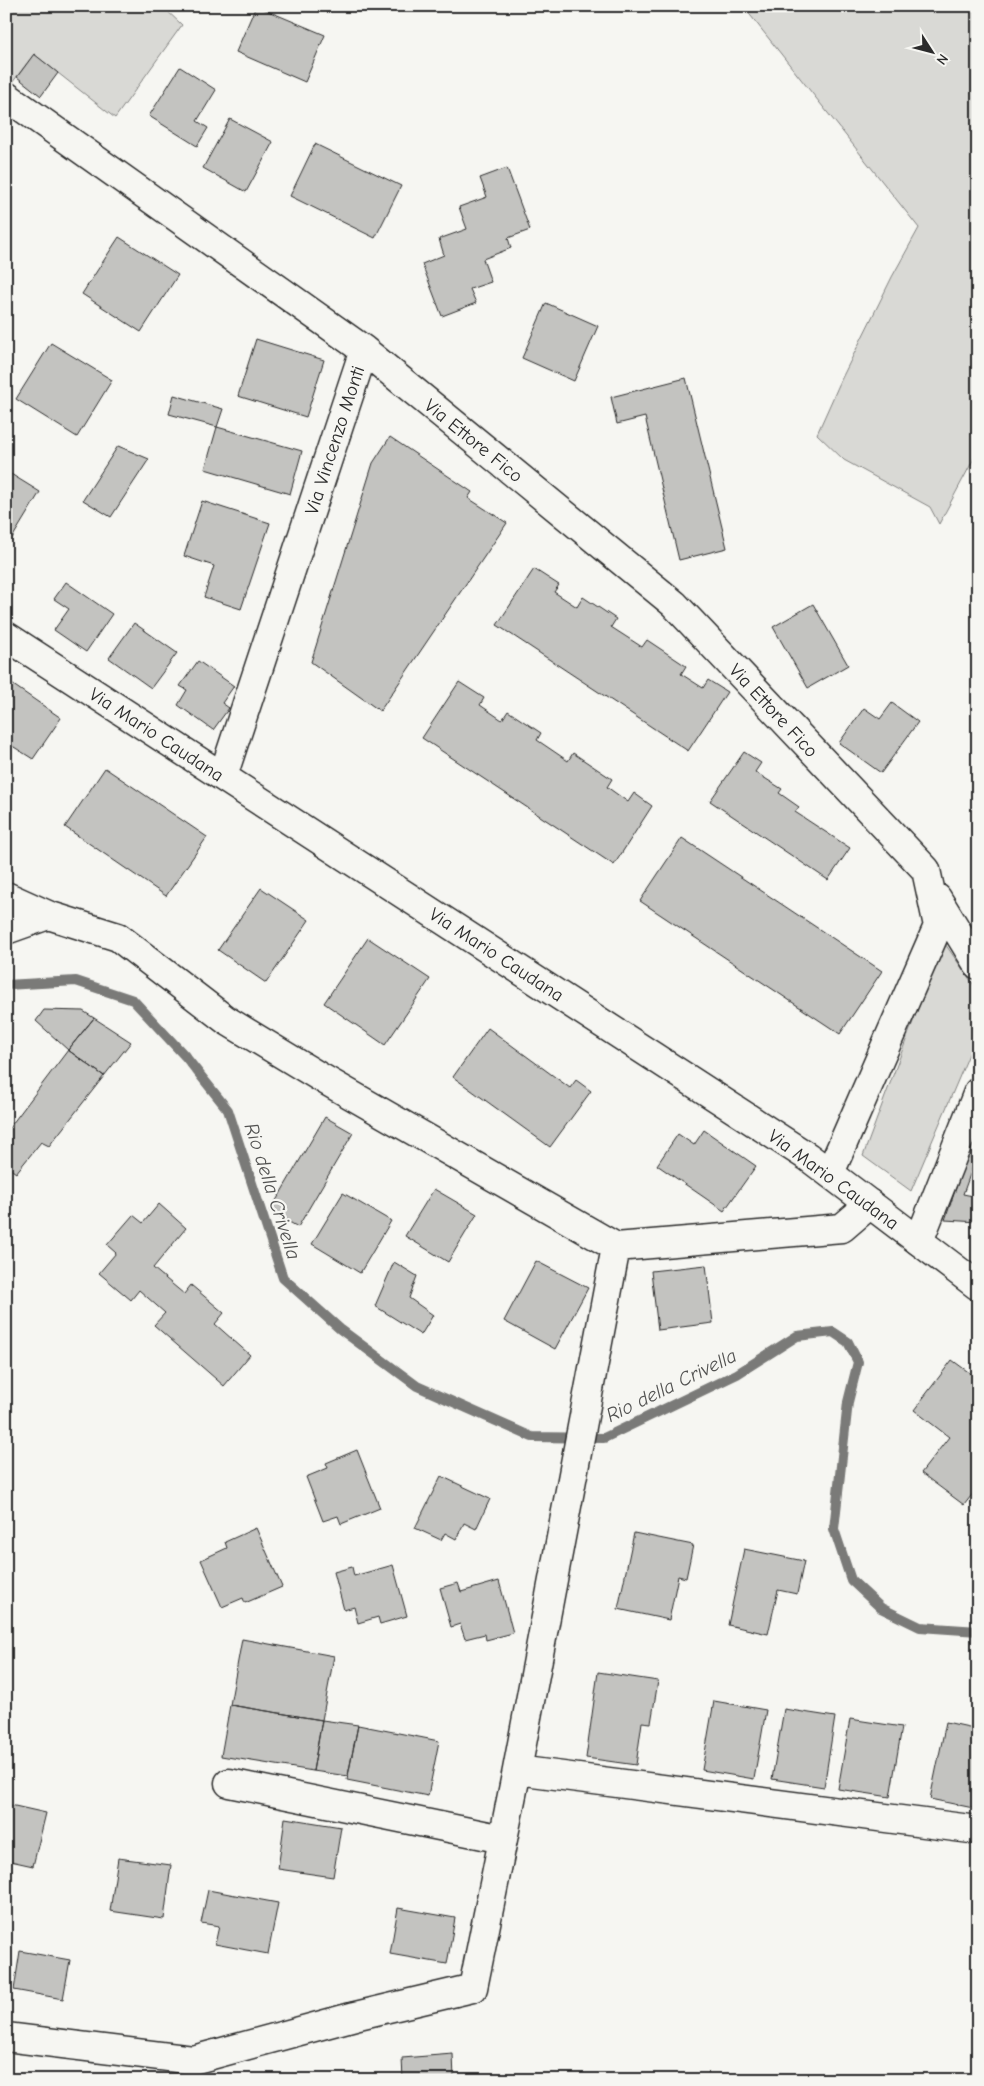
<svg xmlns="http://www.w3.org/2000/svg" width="984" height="2086" viewBox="0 0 984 2086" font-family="'Comic Neue',sans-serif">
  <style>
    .green { fill: #d9d9d5; stroke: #828280 }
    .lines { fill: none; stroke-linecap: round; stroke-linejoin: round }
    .stream { stroke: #7a7a78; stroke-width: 10 }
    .building { fill: #c3c3c0; stroke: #2b2b2b }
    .minor-casing { stroke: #2b2b2b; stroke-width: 31 }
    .secondary-casing { stroke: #2b2b2b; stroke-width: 31 }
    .minor { stroke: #f6f6f2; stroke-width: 28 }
    .secondary { stroke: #f6f6f2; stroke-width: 28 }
    .labels { text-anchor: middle; stroke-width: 4.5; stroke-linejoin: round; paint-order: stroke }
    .street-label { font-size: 19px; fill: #2b2b2b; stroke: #f6f6f2 }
    .water-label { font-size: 20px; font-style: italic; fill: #525251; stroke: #f6f6f2 }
  </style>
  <rect width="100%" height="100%" fill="#f6f6f2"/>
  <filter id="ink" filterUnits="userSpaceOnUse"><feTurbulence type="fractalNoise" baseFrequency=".02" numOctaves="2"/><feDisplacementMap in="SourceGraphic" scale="10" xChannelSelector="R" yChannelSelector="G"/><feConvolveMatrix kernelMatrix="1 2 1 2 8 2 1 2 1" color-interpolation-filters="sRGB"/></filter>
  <g filter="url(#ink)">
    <path class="green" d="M6,6H162L182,25L115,118L34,54L12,83L6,79Z
      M743,6H978V451L939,524L930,507L844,460L817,434L842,378L892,277L919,228Z
      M943,941L978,991V1033L911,1191L863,1156Z"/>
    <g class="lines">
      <path class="stream" d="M6,985L76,981L133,1000L185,1056L228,1110L283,1278L340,1329L417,1386L532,1437L604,1438L737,1374L797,1336L833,1332L848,1342L858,1362L848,1402L834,1529L851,1580L881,1608L920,1627L978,1631"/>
    </g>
    <path class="building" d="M256,6L325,35L305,82L236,52Z
      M34,54L58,73L41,96L17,77Z
      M180,67L216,90L197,121L208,128L197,146L149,116Z
      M230,119L273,142L246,192L203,168Z
      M315,144L401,186L375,238L290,196Z
      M507,168L530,230L508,238L511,248L483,259L491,282L470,289L476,303L442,316L422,264L444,255L439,239L467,229L459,207L487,197L480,178Z
      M119,237L178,275L141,332L82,294Z
      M546,303L598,326L574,381L522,358Z
      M256,339L324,360L306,417L238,396Z
      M51,343L112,380L77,437L16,399Z
      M686,378L727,548L679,560L645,417L617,424L611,397Z
      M174,395L223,409L217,427L169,414Z
      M217,427L302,451L290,494L205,469Z
      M390,437L472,492L468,498L507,523L380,711L311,662L373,463Z
      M118,446L149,459L111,517L83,500Z
      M6,471L40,492L6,548Z
      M202,501L270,523L241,609L204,597L214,566L184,556Z
      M534,569L559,585L554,592L577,607L583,597L616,619L611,627L642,647L647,640L686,666L681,674L703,688L708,680L727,692L688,751L497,625Z
      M66,582L112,614L86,652L54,630L69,609L54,599Z
      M813,604L848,665L808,688L773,627Z
      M134,623L177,653L151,688L109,658Z
      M198,661L234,686L222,703L229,708L213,730L178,705L187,690L180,686Z
      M6,680L61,718L33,759L6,742Z
      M459,682L484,698L480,705L502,720L508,711L541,733L537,740L568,761L573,753L612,779L607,787L628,802L634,793L652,806L614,865L422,738Z
      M892,703L918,722L881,773L839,743L864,708L880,719Z
      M744,752L761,763L755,772L782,789L779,793L799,807L795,812L850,848L828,880L710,801Z
      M105,768L207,837L166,896L65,827Z
      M682,838L882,971L840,1034L640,901Z
      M261,888L309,920L266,983L218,950Z
      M368,938L430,979L385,1045L324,1003Z
      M44,1010L83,1011L94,1018L68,1050L36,1021Z
      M94,1018L131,1042L104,1076L68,1050Z
      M488,1028L570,1088L576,1080L591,1091L550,1147L453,1077Z
      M68,1050L104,1076L49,1146L41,1142L16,1173L6,1166V1132Z
      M325,1117L353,1133L298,1227L270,1211Z
      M976,1129H978V1152L963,1194L978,1197V1222L945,1220Z
      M704,1130L756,1166L724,1211L657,1165L678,1134L694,1145Z
      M434,1189L477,1214L448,1262L405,1236Z
      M343,1193L391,1221L360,1273L312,1244Z
      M159,1204L186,1228L153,1268L184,1294L191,1285L224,1313L215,1324L250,1355L224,1386L154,1325L165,1313L139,1290L131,1300L99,1273L116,1253L107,1245L133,1215L143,1223Z
      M536,1261L588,1288L555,1349L504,1321Z
      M394,1262L417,1276L409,1298L433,1315L421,1335L375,1306Z
      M706,1265L713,1323L658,1330L651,1271Z
      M952,1360L978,1379V1487L964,1505L921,1473L949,1437L914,1410Z
      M357,1450L380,1508L341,1524L338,1516L323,1521L306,1477L328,1468L326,1463Z
      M441,1476L490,1499L476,1529L464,1523L456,1539L445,1533L441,1540L415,1528Z
      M256,1528L282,1587L245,1603L243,1598L222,1607L201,1560L227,1548L225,1542Z
      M634,1533L693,1545L686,1578L678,1576L669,1620L618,1609Z
      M744,1549L804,1561L797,1594L778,1590L768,1634L728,1625Z
      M393,1565L407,1616L380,1624L378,1617L358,1623L354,1607L344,1610L334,1572L352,1567L354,1576Z
      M499,1581L513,1633L486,1640L485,1634L465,1639L460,1624L451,1627L440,1588L458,1583L461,1592Z
      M242,1639L334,1656L322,1720L230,1705Z
      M598,1672L658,1681L651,1723L642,1722L636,1765L586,1758Z
      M714,1701L766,1710L754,1779L702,1770Z
      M230,1705L322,1720L313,1771L221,1756Z
      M784,1709L835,1717L824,1787L772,1779Z
      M850,1719L902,1727L890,1797L838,1789Z
      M322,1720L358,1725L348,1776L313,1771Z
      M946,1722L978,1729V1809L930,1799Z
      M358,1725L439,1741L428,1796L347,1780Z
      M6,1804L46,1813L33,1866L6,1860Z
      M285,1818L341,1827L333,1877L278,1869Z
      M118,1858L171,1865L164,1919L110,1911Z
      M208,1890L278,1903L268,1954L215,1944L219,1926L201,1923Z
      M398,1908L455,1918L447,1964L390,1954Z
      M20,1951L70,1960L63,1999L14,1990Z
      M453,2054L454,2079L403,2080L402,2058Z"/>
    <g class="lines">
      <defs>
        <path id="minor" d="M6,96L364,350L223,776
          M364,350L674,604L926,870L938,926L830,1173
          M6,896L48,915L118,937L226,1020L320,1077L616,1247L842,1228L870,1204
          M937,898L978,965
          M6,930L48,915
          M919,1241L978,1092
          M517,1770L978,1830
          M229,1783L503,1839
          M6,2037L193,2060L355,2016L473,1988L517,1770L616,1247"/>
        <path id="secondary" d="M6,636L808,1157L978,1286"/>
      </defs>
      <use href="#minor" class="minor-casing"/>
      <use href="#secondary" class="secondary-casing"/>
      <use href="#minor" class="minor"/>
      <use href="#secondary" class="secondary"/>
    </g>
  </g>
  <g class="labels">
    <g class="street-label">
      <text transform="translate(334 440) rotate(-72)" y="7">Via Vincenzo Monti</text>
      <text transform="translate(474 440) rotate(39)" y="7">Via Ettore Fico</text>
      <text transform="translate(774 710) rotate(47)" y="7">Via Ettore Fico</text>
      <text transform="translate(157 734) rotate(33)" y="7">Via Mario Caudana</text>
      <text transform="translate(497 954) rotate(33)" y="7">Via Mario Caudana</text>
      <text transform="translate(834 1179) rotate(36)" y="7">Via Mario Caudana</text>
    </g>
    <g class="water-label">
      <text transform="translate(273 1191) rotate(72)" y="7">Rio della Crivella</text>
      <text transform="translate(671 1385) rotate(-26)" y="7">Rio della Crivella</text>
    </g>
  </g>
  <rect width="984" height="2086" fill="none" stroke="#f6f6f2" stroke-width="25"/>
  <rect x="12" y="12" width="959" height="2061" fill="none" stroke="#2b2b2b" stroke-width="2" filter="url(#ink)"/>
  <g transform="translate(932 52) rotate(126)" stroke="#f6f6f2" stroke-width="4" paint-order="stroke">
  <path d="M0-4L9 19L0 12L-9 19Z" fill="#2b2b2b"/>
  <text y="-8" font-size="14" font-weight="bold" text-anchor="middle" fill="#2b2b2b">N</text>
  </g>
</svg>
